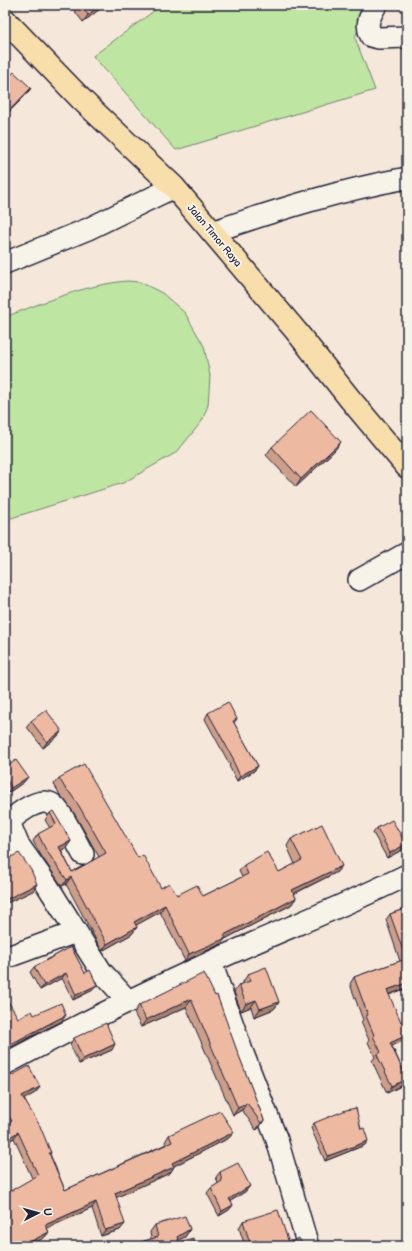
<svg xmlns="http://www.w3.org/2000/svg" width="412" height="1251" viewBox="0 0 412 1251" font-family="'Balsamiq Sans',sans-serif">
  <style>
    .green { fill: #bee6a2; stroke: #70846e }
    .lines { fill: none; stroke-linecap: round; stroke-linejoin: round }
    .minor-casing { stroke: #22223b; stroke-width: 24 }
    .highway-casing { stroke: #22223b; stroke-width: 25 }
    .minor { stroke: #f7f3e8; stroke-width: 21 }
    .highway { stroke: #f8deab; stroke-width: 22 }
    .wall { fill: #cd9f8a; stroke: #22223b }
    .shaded-wall { fill: #a78271; stroke: #22223b }
    .building { fill: #eeb9a1; stroke: #22223b }
    .labels { text-anchor: middle; stroke-width: 4; stroke-linejoin: round; paint-order: stroke }
    .street-label { font-size: 10px; fill: #22223b; stroke: #f7f3e8 }
  </style>
  <rect width="100%" height="100%" fill="#f5e7da"/>
  <filter id="ink" filterUnits="userSpaceOnUse"><feTurbulence type="fractalNoise" baseFrequency=".025" numOctaves="2"/><feDisplacementMap in="SourceGraphic" scale="8" xChannelSelector="R" yChannelSelector="G"/><feConvolveMatrix kernelMatrix="1 2 1 2 8 2 1 2 1" color-interpolation-filters="sRGB"/></filter>
  <g filter="url(#ink)">
    <path class="green" d="M162,5H366L355,38L375,90L176,150L93,56Z
      M127,281L140,282L162,293L185,313L204,346L210,376L208,405L202,421L177,452L123,483L5,520V317C45,302 84,285 127,281Z"/>
    <g class="lines">
      <defs>
        <path id="minor" d="M376,5C370,17 365,23 371,36L379,38L407,37
          M212,232C277,210 340,190 407,178
          M5,263L88,229L174,187
          M359,580L407,553
          M18,844L9,822C17,814 39,796 52,804C61,809 77,844 83,854
          M5,851L18,844L47,885L101,971L129,1002
          M5,958L76,932
          M211,962L242,1051L277,1140L308,1246
          M5,1064C73,1028 141,994 211,962C276,932 343,907 407,875"/>
        <path id="highway" d="M5,20L83,101L174,187L296,331L350,399L407,467"/>
      </defs>
      <use href="#minor" class="minor-casing"/>
      <use href="#highway" class="highway-casing"/>
      <use href="#minor" class="minor"/>
      <use href="#highway" class="highway"/>
    </g>
    <path class="wall" d="M70,5H105L83,22Z
      M272,447L335,450L296,487L266,455Z
      M208,713L237,719L234,723L258,766L254,771L237,781L229,766L230,765L205,719Z
      M31,721L58,736L43,748L27,727Z
      M5,768L24,782L8,793L5,788Z
      M59,778L138,858L161,888L177,895L203,896L242,877L239,871L244,865L279,872L295,864L287,846L291,839L337,872L294,894L296,898L291,905L225,939L221,944L185,961L160,912L136,925L137,927L132,934L102,951L66,884L62,886L42,857L33,841L38,834L50,828L45,820L50,813L71,841L66,848L61,850L72,872L99,857L74,813L65,800L60,795L54,784Z
      M377,828L406,844L402,850L387,858L373,833Z
      M407,908V988L389,995L392,1046L407,1079L403,1085L387,1093L372,1061L375,1057L368,1042L369,1040L361,1022L363,1020L350,984L354,977L400,961L386,920L390,914Z
      M71,947L93,990L73,1000L62,978L40,990L30,972L34,967Z
      M248,974L279,1002L274,1009L254,1017L251,1007L241,1011L234,992L239,985L243,983V982Z
      M215,996L264,1120L259,1128L256,1130L242,1110L233,1115L186,1007L141,1027L134,1013L139,1005Z
      M74,1038L112,1050L79,1064L70,1044Z
      M5,1079L40,1087L35,1093L24,1099L51,1153L50,1154L65,1190L166,1144L165,1142L169,1135L234,1132L229,1138L174,1166L170,1173L116,1197L120,1230L101,1236L92,1208L47,1228L49,1232L44,1238L32,1178L14,1138L6,1143L5,1141V1125L6,1124L5,1122Z
      M314,1123L361,1129L365,1145L325,1161L311,1128Z
      M220,1172L246,1191L231,1201L233,1205L229,1210L219,1216L207,1193L211,1188L218,1184L216,1177Z
      M243,1221L289,1243L303,1246H245L239,1228Z
      M155,1225L190,1229L185,1237L178,1240L179,1242L196,1246H133L134,1244L151,1239L150,1232Z"/>
    <path class="shaded-wall" d="M100,5H105L83,22L88,15Z
      M31,88L27,94L5,116V115Z
      M341,442L335,450L296,487L301,479Z
      M62,731L58,736L43,748L47,742Z
      M258,766L254,771L237,781L240,776Z
      M28,777L24,782L8,793L11,788Z
      M71,841L66,848L54,854L59,847Z
      M406,844L402,850L387,858L390,853Z
      M342,866L337,872L287,897L292,890Z
      M71,877L66,884L62,886L67,880Z
      M37,884L33,891L5,904V900Z
      M296,898L291,905L225,939L221,944L185,961L189,954L224,935Z
      M165,905L160,912L129,929L134,922Z
      M137,927L132,934L102,951L107,944Z
      M9,939L5,945V941Z
      M66,973L62,978L40,990L44,985Z
      M407,983V988L382,997L387,990Z
      M97,985L93,990L73,1000L76,995Z
      M191,999L186,1007L141,1027L146,1020Z
      M256,1000L251,1007L241,1011L246,1004Z
      M279,1002L274,1009L254,1017L260,1009Z
      M66,1015L62,1021L5,1050V1047Z
      M407,1035V1039L386,1049L390,1043Z
      M115,1044L112,1050L79,1064L83,1059Z
      M407,1079L403,1085L387,1093L392,1086Z
      M40,1087L35,1093L18,1103L22,1096Z
      M247,1103L242,1110L233,1115L238,1108Z
      M264,1120L259,1128L256,1130L261,1123Z
      M18,1132L14,1138L6,1143L10,1137Z
      M234,1132L229,1138L168,1169L172,1163Z
      M368,1141L365,1145L325,1161L328,1156Z
      M174,1167L170,1173L111,1200L115,1193Z
      M250,1186L246,1191L226,1204L229,1199Z
      M96,1202L92,1208L41,1231L45,1225Z
      M233,1205L229,1210L219,1216L222,1211Z
      M125,1224L120,1230L101,1236L105,1230Z
      M190,1229L185,1237L171,1244L177,1237Z
      M49,1232L44,1238L29,1246H22Z
      M256,1240L252,1246H248L250,1243Z"/>
    <path class="building" d="M81,5H100L88,15Z
      M14,72L31,88L5,115V81Z
      M311,410L341,442L301,479L272,447Z
      M228,702L237,719L233,721L258,766L240,776L233,761L234,760L208,713Z
      M46,710L62,731L47,742L31,721Z
      M16,760L28,777L11,788L5,776V768Z
      M84,764L138,858L143,855L161,888L169,883L177,895L197,885L203,896L248,874L244,865L267,852L279,872L302,860L291,839L322,824L342,866L292,890L296,898L224,935L226,938L189,954L165,905L134,922L137,927L107,944L71,877L67,880L46,850L38,834L56,824L50,813L53,811L71,841L59,847L72,872L106,853L79,806L70,793L65,788L59,778Z
      M392,820L406,844L390,853L377,828Z
      M19,853L31,870L37,884L5,900V860Z
      M407,908V983L387,990L401,1022L407,1019V1035L390,1043L407,1079L392,1086L377,1055L381,1052L373,1036L374,1035L366,1016L368,1015L354,977L406,959L390,914Z
      M5,931L9,939L5,941Z
      M71,947L85,973L90,970L97,985L76,995L66,973L44,985L34,967Z
      M266,967L279,1002L260,1009L256,1000L246,1004L239,985L250,981L248,974Z
      M204,973L215,996L217,995L236,1048L264,1120L261,1123L247,1103L238,1108L191,999L146,1020L139,1005Z
      M5,996L18,1018L32,1011L34,1015L61,1003L66,1015L5,1047Z
      M106,1023L115,1044L83,1059L74,1038Z
      M29,1066L40,1087L22,1096L40,1126L51,1153H49L65,1190L172,1142L169,1135L220,1111L234,1132L172,1163L174,1167L115,1193L125,1224L105,1230L96,1202L45,1225L49,1232L22,1246H5V1194L38,1175L18,1132L10,1137L5,1128V1125L12,1121L5,1110L7,1108L5,1105V1079Z
      M356,1108L361,1129L364,1128L368,1141L328,1156L314,1123L346,1110Z
      M238,1163L250,1186L229,1199L233,1205L222,1211L211,1188L222,1181L220,1172Z
      M278,1210L289,1243L299,1238L303,1246H259L256,1240L250,1243L243,1221Z
      M185,1216L190,1229L177,1237L179,1242L193,1238L196,1246H134V1244L158,1237L155,1225Z"/>
  </g>
  <g class="labels">
    <g class="street-label">
      <text transform="translate(215 235) rotate(50)" y="4">Jalan Timor Raya</text>
    </g>
  </g>
  <rect width="412" height="1251" fill="none" stroke="#f7f3e8" stroke-width="20"/>
  <rect x="10" y="10" width="392" height="1231" fill="none" stroke="#22223b" stroke-width="1.5" filter="url(#ink)"/>
  <g transform="translate(38 1213) rotate(84)" stroke="#f7f3e8" stroke-width="3" paint-order="stroke">
  <path d="M0-3L7 15L0 10L-7 15Z" fill="#22223b"/>
  <text y="-6" font-size="11" font-weight="bold" text-anchor="middle" fill="#22223b">U</text>
  </g>
</svg>
